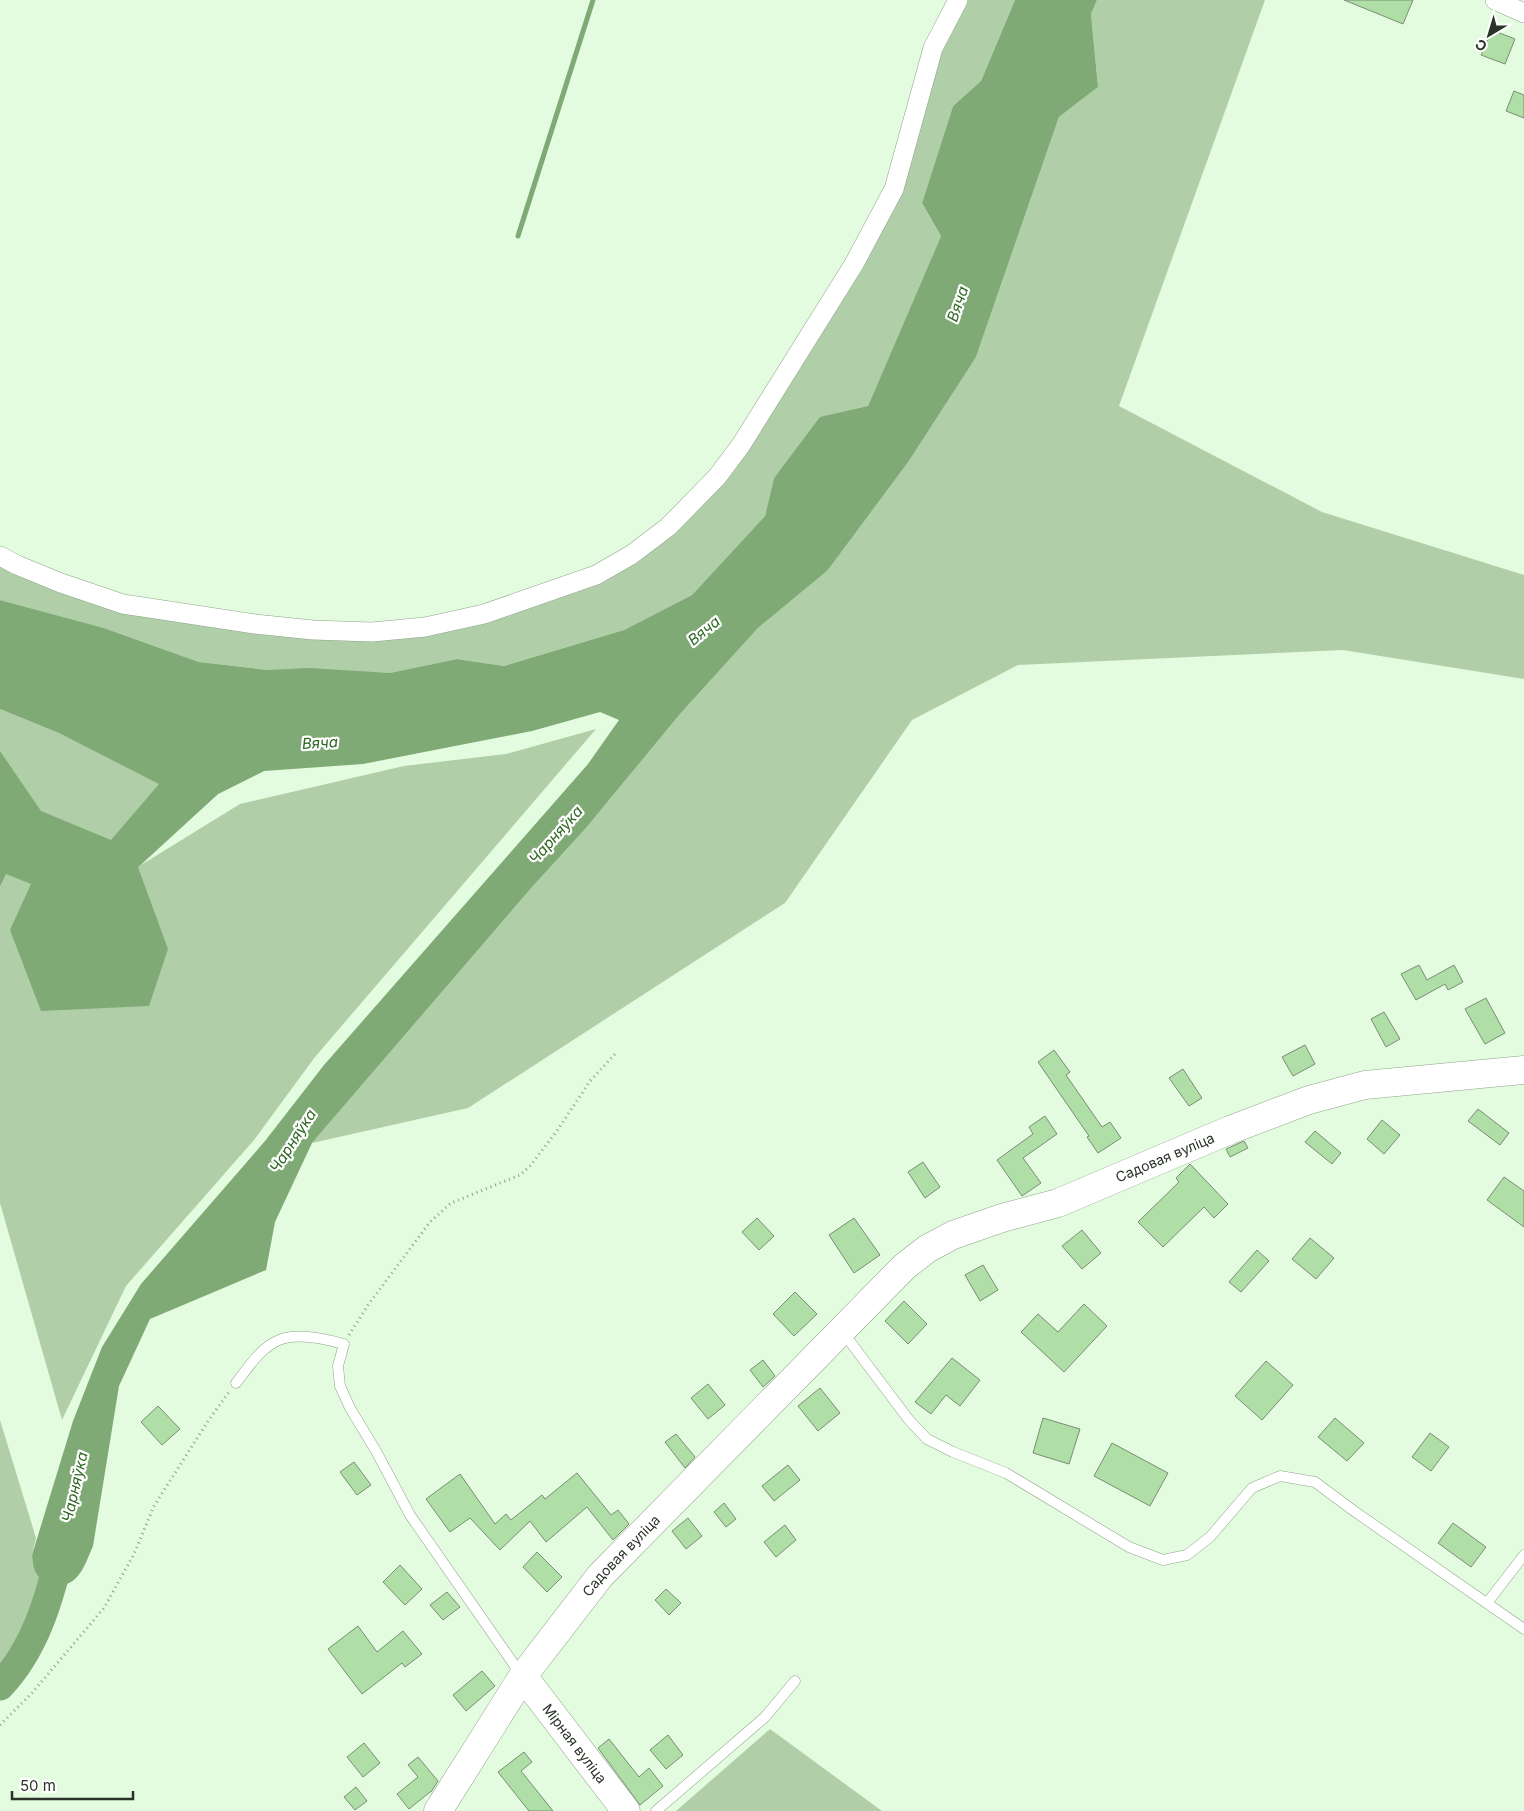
<svg xmlns="http://www.w3.org/2000/svg" width="1524" height="1811" viewBox="0 0 1524 1811" font-family="Inter,sans-serif">
  <style>
    .green { fill: #b0cfa9 }
    .water { fill: #7faa76 }
    .lines { fill: none; stroke-linecap: round; stroke-linejoin: round }
    .stream { stroke: #7faa76; stroke-width: 5 }
    .river { stroke: #7faa76; stroke-width: 29 }
    .building { fill: #b0dea7; stroke: #788e74 }
    .lane-casing { stroke: #8fa58a; stroke-width: 11 }
    .street-casing { stroke: #8fa58a; stroke-width: 20 }
    .secondary-casing { stroke: #8fa58a; stroke-width: 29 }
    .path { stroke: #8fa08b; stroke-width: 3; stroke-dasharray: 1 4; stroke-linecap: butt }
    .lane { stroke: #fff; stroke-width: 10 }
    .street { stroke: #fff; stroke-width: 19 }
    .secondary { stroke: #fff; stroke-width: 28 }
    .labels { text-anchor: middle; stroke-width: 4.5; stroke-linejoin: round; paint-order: stroke }
    .street-label { font-size: 14px; fill: #2a3328; stroke: #fff }
    .water-label { font-size: 15px; font-style: italic; fill: #2e6722; stroke: #fff }
  </style>
  <rect width="100%" height="100%" fill="#e3fbde"/>
  <path class="green" d="M958,0H1015L981,81L953,106L922,203L941,236L868,406L820,418L774,478L765,516L692,595L624,630L504,666L457,659L391,673L268,670L199,662L104,628L0,600V556L187,614L425,627L596,575L717,477L894,189Z
    M1097,0H1265L1119,406L1322,512L1524,575V679L1343,650L1018,665L912,720L785,903L468,1108L312,1143L533,886L586,828L680,714L758,628L827,571L976,357L1059,117L1098,87L1091,14Z
    M0,709L61,734L264,771L218,794L141,865L240,804L404,766L506,754L596,729L315,1057L254,1140L126,1286L62,1420L0,1203Z
    M0,1420L36,1538L32,1555L42,1580L53,1586C41,1622 26,1659 0,1686Z
    M770,1729L882,1811H676Z"/>
  <path class="water" d="M1015,0H1097L1091,14L1098,87L1059,117L976,357L908,462L827,571L758,628L680,714L586,828L533,886L312,1143L275,1222L266,1270L150,1319L119,1386L93,1546C88,1557 84,1570 76,1578C63,1591 43,1587 35,1571C33,1567 33,1560 32,1555L73,1421L102,1347L141,1284L265,1141L324,1065L588,764L619,720L600,712L532,731L363,764L264,771L218,794L138,867L168,949L149,1006L41,1011L10,930L31,884L6,874L0,886V751L41,811L111,840L159,784L61,734L0,709V600L104,628L199,662L268,670L309,668L390,673L457,659L504,666L624,630L692,595L765,516L774,478L820,417L868,406L941,236L922,203L953,106L981,81Z"/>
  <g class="lines">
    <path class="stream" d="M518,236L593,0"/>
    <path class="river" d="M0,1686C35,1649 50,1598 61,1549"/>
  </g>
  <path class="building" d="M1344,0H1413L1403,24Z
    M1492,30L1515,39L1505,64L1481,55Z
    M1514,91L1524,95V118L1506,111Z
    M1419,965L1427,980L1454,965L1463,982L1448,990L1445,984L1416,1000L1401,974Z
    M1486,998L1505,1033L1485,1044L1465,1009Z
    M1384,1012L1400,1039L1386,1047L1371,1019Z
    M1305,1045L1315,1064L1293,1076L1282,1057Z
    M1054,1050L1070,1072L1066,1075L1102,1127L1110,1122L1121,1138L1098,1153L1087,1137L1089,1136L1038,1062Z
    M1183,1069L1202,1098L1189,1106L1169,1078Z
    M1478,1109L1509,1133L1500,1145L1468,1121Z
    M1045,1116L1057,1134L1023,1158L1041,1183L1022,1196L997,1160L1033,1134L1029,1127Z
    M1382,1120L1400,1135L1384,1154L1367,1139Z
    M1315,1131L1341,1153L1332,1164L1305,1142Z
    M1244,1141L1248,1148L1230,1157L1226,1149Z
    M923,1162L940,1187L925,1198L908,1172Z
    M1190,1164L1228,1204L1214,1218L1204,1207L1163,1247L1138,1222L1179,1182L1176,1178Z
    M1504,1177L1524,1191V1227L1487,1200Z
    M757,1218L774,1236L759,1250L742,1232Z
    M854,1218L880,1255L854,1273L829,1235Z
    M1082,1230L1101,1253L1082,1269L1062,1246Z
    M1310,1238L1334,1258L1316,1279L1292,1259Z
    M1257,1250L1269,1261L1241,1292L1229,1282Z
    M983,1265L998,1290L980,1301L965,1275Z
    M795,1292L817,1314L794,1336L773,1314Z
    M904,1301L927,1324L908,1344L885,1321Z
    M1084,1304L1107,1326L1064,1372L1021,1332L1038,1314L1058,1332Z
    M952,1358L980,1380L960,1406L946,1395L931,1414L915,1402Z
    M763,1360L775,1376L763,1387L750,1370Z
    M1266,1361L1293,1385L1262,1420L1235,1396Z
    M708,1384L725,1405L708,1419L691,1398Z
    M820,1388L840,1413L818,1431L798,1406Z
    M158,1406L180,1429L162,1445L141,1422Z
    M1043,1418L1080,1429L1069,1464L1033,1453Z
    M1335,1418L1364,1443L1347,1461L1318,1437Z
    M1430,1433L1449,1447L1431,1471L1412,1457Z
    M676,1434L695,1457L685,1468L665,1442Z
    M1112,1443L1168,1473L1150,1506L1094,1476Z
    M354,1462L371,1485L357,1495L340,1472Z
    M788,1465L800,1480L774,1501L762,1486Z
    M577,1473L611,1515L618,1510L629,1524L613,1540L587,1507L546,1542L530,1521L500,1550L470,1518L450,1532L426,1499L460,1474L495,1524L506,1514L511,1520L542,1495L545,1499Z
    M724,1503L736,1519L726,1527L714,1512Z
    M688,1518L702,1536L686,1549L672,1531Z
    M1453,1523L1486,1547L1471,1567L1438,1543Z
    M785,1525L796,1540L776,1557L764,1542Z
    M537,1552L562,1577L547,1592L523,1567Z
    M400,1565L422,1589L405,1605L383,1582Z
    M666,1589L681,1603L669,1615L655,1600Z
    M447,1592L460,1607L443,1620L430,1605Z
    M358,1626L377,1652L403,1631L422,1654L405,1667L402,1663L362,1694L328,1649Z
    M482,1671L495,1686L466,1711L453,1695Z
    M668,1735L683,1755L666,1769L650,1750Z
    M609,1739L639,1777L649,1768L663,1786L640,1805L598,1748Z
    M364,1743L380,1763L363,1777L347,1757Z
    M524,1752L532,1762L521,1771L553,1811H529L498,1772Z
    M418,1757L438,1781L431,1792H430L409,1809L397,1794L418,1777L408,1765Z
    M356,1787L367,1801L355,1810L344,1797Z"/>
  <g class="lines">
    <defs>
      <path id="lane" d="M842,1331L909,1420L927,1439L953,1452L1006,1473L1129,1547L1163,1560L1187,1555L1210,1537L1252,1488L1280,1476L1315,1482L1354,1511L1524,1629
        M236,1383C248,1368 260,1348 279,1340C297,1332 326,1339 344,1344L338,1366L340,1386L350,1408L376,1451L410,1515L522,1676
        M1487,1603L1524,1555
        M656,1811L765,1717L795,1681"/>
      <path id="street" d="M1495,0L1524,13
        M0,556L17,565L61,583L123,604L255,624L313,630L372,632L425,627L484,614L596,575L631,555L668,527L717,477L741,445L854,264L894,189L933,48L958,0"/>
      <g id="secondary">
        <path id="s1" d="M523,1676L626,1811"/>
        <path id="s2" d="M438,1811L523,1676L600,1576L905,1266L927,1249L953,1235L1002,1218L1058,1203L1230,1130L1309,1100L1365,1085L1524,1070"/>
      </g>
    </defs>
    <use href="#lane" class="lane-casing"/>
    <use href="#street" class="street-casing"/>
    <use href="#secondary" class="secondary-casing"/>
    <path class="path" d="M349,1335L368,1305L430,1222L451,1203L520,1175L531,1165L559,1128L590,1081L615,1054
      M0,1725L32,1693L104,1608L134,1554L154,1506L208,1421L229,1392"/>
    <use href="#lane" class="lane"/>
    <use href="#street" class="street"/>
    <use href="#secondary" class="secondary"/>
  </g>
  <g class="labels">
    <g class="street-label">
      <text dy="5" stroke="none"><textPath href="#s2" startOffset="1004">Садовая вуліца</textPath></text>
      <text dy="5" stroke="none"><textPath href="#s2" startOffset="315">Садовая вуліца</textPath></text>
      <text dy="5" stroke="none"><textPath href="#s1" startOffset="85">Мірная вуліца</textPath></text>
    </g>
    <g class="water-label">
      <text transform="translate(958 304) rotate(-71)" y="5">Вяча</text>
      <text transform="translate(704 631) rotate(-39)" y="5">Вяча</text>
      <text transform="translate(320 743) rotate(-3)" y="5">Вяча</text>
      <text transform="translate(556 835) rotate(-48)" y="5">Чарняўка</text>
      <text transform="translate(293 1141) rotate(-57)" y="5">Чарняўка</text>
      <text transform="translate(75 1487) rotate(-77)" y="5">Чарняўка</text>
    </g>
  </g>
  <g transform="translate(1489 35) rotate(218)" stroke="#ffffff" stroke-width="4" paint-order="stroke">
  <path d="M0-4L9 19L0 12L-9 19Z" fill="#2a3328"/>
  <text y="-8" font-size="14" font-weight="bold" text-anchor="middle" fill="#2a3328">С</text>
  </g>
  <path d="M12 1791v8h121v-8" fill="none" stroke="#2a3328" stroke-width="2.5"/>
  <text x="20" y="1791" font-size="15" fill="#2a3328" stroke="#ffffff" stroke-width="4" paint-order="stroke">50 m</text>
</svg>
